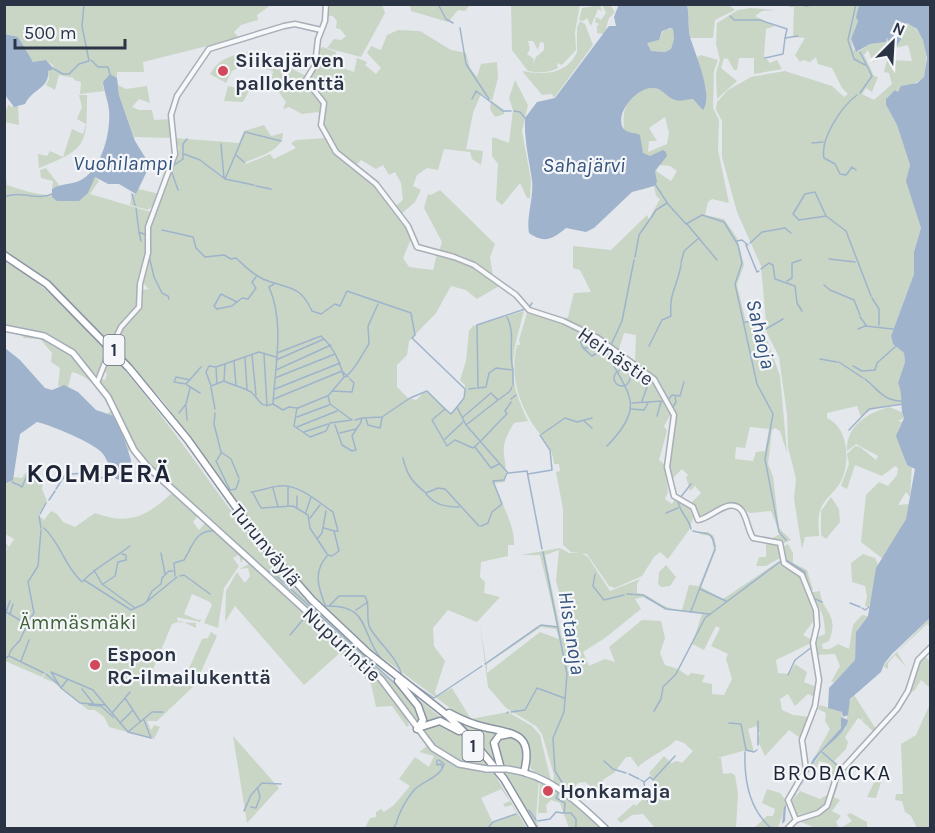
<svg xmlns="http://www.w3.org/2000/svg" width="935" height="833" viewBox="0 0 935 833" font-family="Karla,sans-serif">
  <style>
    .green { fill: #c9d6c5; fill-rule: evenodd }
    .water { fill: #9fb4cc; fill-rule: evenodd }
    .lines { fill: none; stroke-linecap: round; stroke-linejoin: round }
    .stream { stroke: #9fb4cc; stroke-width: 1.5 }
    .minor-casing { stroke: #a9aeb7; stroke-width: 7 }
    .major-casing { stroke: #a3abb8; stroke-width: 8 }
    .highway-casing { stroke: #8b94a3; stroke-width: 9 }
    .minor { stroke: #f7f8fa; stroke-width: 4 }
    .major { stroke: #fff; stroke-width: 5 }
    .highway { stroke: #fff; stroke-width: 6 }
    .major-bridge-casing { stroke: #a3abb8; stroke-width: 8; stroke-linecap: butt }
    .major-bridge { stroke: #fff; stroke-width: 5 }
    .poi-dot { fill: #d1495b; stroke: #f4f6f9; stroke-width: 2 }
    .labels { text-anchor: middle; stroke-width: 4.5; stroke-linejoin: round; paint-order: stroke }
    .shield { fill: #f4f6f9; stroke: #676e7b; stroke-width: 1.5 }
    .shield-label { font-size: 18px; font-weight: bold; fill: #2b3445 }
    .poi-label { font-size: 20px; font-weight: bold; fill: #2b3445; stroke: #f4f6f9; text-anchor: start }
    .street-label { font-size: 20px; fill: #2b3445; stroke: #f4f6f9 }
    .park-label { font-size: 20px; fill: #3f6138; stroke: #f4f6f9 }
    .water-label { font-size: 21px; font-style: italic; fill: #34527a; stroke: #f4f6f9 }
    .quarter-label { font-size: 22px; letter-spacing: 1.5px; fill: #1d2536; stroke: #f4f6f9 }
    .district-label { font-size: 26px; font-weight: bold; letter-spacing: 1.5px; fill: #1d2536; stroke: #f4f6f9 }
  </style>
  <rect width="100%" height="100%" fill="#e4e7ec"/>
  <path class="green" d="M4,5H271L257,15L258,20L241,25L234,32L239,38L143,62L144,72H117V78L110,74L103,86L104,91L80,94L81,82L74,80V78L59,75L55,90L46,85L49,79L48,71L54,66L46,60L34,62C22,51 23,35 5,34Z
    M328,5H382L385,13L361,57L327,48L334,39L341,40L346,36L340,29L336,28L337,21L333,16H328Z
    M410,5V4L470,5L465,11L458,10L448,22L411,11Z
    M511,5H580L575,32L576,50L562,65L557,63L558,68C549,73 538,73 528,71L512,50ZM528,41H533L538,50L540,42L544,43V50L536,57L533,65L534,59L527,54L530,49Z
    M600,5L602,11L598,9L591,26L587,18L583,21L579,20L582,8Z
    M602,5H610L615,12L609,18L606,28L608,29L604,34L597,33V26L599,24L595,22L596,17L601,20L606,13Z
    M687,5H729L735,10L715,20L713,38H690Z
    M789,5H859L858,21L851,39L853,49L858,52L870,44L886,42L887,37V44L891,47L887,48L889,55L873,62L868,50L864,55L874,76L878,77L872,92L866,88L862,94L874,100L892,84L889,73L884,72L887,60L912,61L908,45L896,48L902,38L904,24L908,23C928,35 928,56 924,77C916,85 906,84 898,93L896,90L886,99V105L897,125L910,165L908,176L921,228L914,252V274L891,336L893,344L904,353L905,362L898,383L903,394L902,403L871,410L861,417L857,406L827,413V418C849,428 851,463 840,483C835,492 825,498 821,508C817,516 819,528 819,536L805,537L802,549L794,499L796,479L788,447L787,414L779,357L767,333L761,266L737,212L722,157V121L716,110L717,102L728,90L751,77L785,71L832,86L844,97L848,94L842,88L832,68L818,64L816,57L810,62L803,60L800,62L795,55L805,38L793,37L794,7H789Z
    M751,8L776,10L762,11L755,16L775,26L766,29L764,56L770,63L777,60L782,69L754,74V58H739L737,70H734L728,59L724,58L721,68L737,81L717,99L716,73L720,60L716,44L717,23L738,10Z
    M580,21L585,24L593,45L554,98L552,94L542,95L522,71C543,75 567,75 577,52V28Z
    M664,29H673L674,39L671,49L665,52L651,51L646,43L659,40Z
    M398,30L420,31L451,50L466,53L470,68L477,77L481,64L497,62L498,78L492,101L504,110V114L495,117L490,109L491,100L481,94L473,113L466,149L483,151L481,165L472,159L470,152L444,149L438,170L427,168L417,175L413,186L421,190L415,202L401,214L394,207L403,200L401,183L395,172L389,175L383,165L376,169L361,160L355,167L336,150L323,122L325,104L307,79L313,71L317,50L323,47L336,52L334,69L343,68L354,72L357,58L367,62L365,65L376,74L381,68L367,53L371,46L381,50L387,35Z
    M256,51L269,64L279,62L306,76L307,85L322,103V116L318,112L302,114L289,107L283,109L286,102L271,81L273,71L245,64L232,71L226,83L210,74C220,56 237,54 256,51Z
    M701,55L718,60L714,71L713,108L719,120L718,150L729,203L712,199L708,202L705,215L724,219L737,238L744,265L737,285L746,322L760,320L780,376L787,453L780,431L775,428L772,430L768,464L773,476L779,528L791,540L782,544L769,540L780,534L771,511L750,513L730,503L703,517H697L690,504L701,493L695,486L690,491L686,477L688,475L682,469L671,480C667,458 677,435 675,413L667,403L657,381L635,365L636,335L624,333L618,352L564,320L568,317L574,293L591,292L580,270L573,268V246L611,250L647,215L649,219L660,199L656,196L654,186L641,190C633,162 603,100 647,88C656,86 662,92 669,93C681,93 694,90 706,89L697,57ZM665,117L669,133L667,144L648,152L649,141H657L649,128ZM658,165L670,166L677,171L671,181L656,171ZM750,427L769,429L765,451L756,452L753,461L735,459L736,447L745,448Z
    M515,80L528,105L522,131L531,180L530,198H527L520,183L502,205L496,200L498,164L492,156V139L493,137L509,143L513,110L509,98Z
    M118,85L126,89L147,86L150,103L139,99L132,107L139,110H152L154,120L170,119L172,138L134,137L119,95Z
    M228,86L249,91L243,102L224,101Z
    M79,95H87C87,145 87,149 39,168L38,154L47,156L50,151L63,157L72,129L83,134L86,124L77,119L82,107Z
    M9,104L11,107L18,105L19,125L5,122V112Z
    M264,125L271,136L283,133C283,151 259,156 246,162V164L270,154L274,159L296,148L291,143L296,140L326,138L338,156L375,185L410,232L411,239L403,258L409,267L433,270L437,254L474,266L501,285L477,299L466,290L451,286L436,313L409,341L407,355L397,365V387L408,398L416,400L423,393L428,392L451,413L465,397V385L460,380L466,361L469,331L473,326L524,311C511,359 506,376 528,421L514,423C495,454 509,452 505,482L494,483C501,504 515,524 514,545H508V556L481,562L480,577L485,582L484,593L500,597L477,622L448,610L433,628L434,646L445,661L435,692L437,696L452,688L471,719L508,712L532,726L540,735L551,781L532,770L529,764L528,745L518,732L461,716L353,636L275,555L163,401L112,347C124,320 140,321 142,290L149,289L142,282L150,253L151,223L177,154L179,148L174,138L239,143L244,131Z
    M46,168L59,185L52,189L53,181L41,178L40,170Z
    M5,173L7,185C42,197 51,197 88,193L92,178L95,177L99,181L90,194L154,213C147,228 149,239 147,255C144,273 139,289 138,308L125,321L111,345L56,290L5,253Z
    M138,189L160,194L153,211L151,207L148,210L130,205L132,194H136Z
    M440,190L495,244L490,257L493,276L462,256L439,251L442,242L424,208L428,194L431,195Z
    M4,261C45,283 77,319 108,352L97,376L57,340L5,327Z
    M527,313L566,324C571,332 600,339 611,348C614,351 616,356 620,359C632,368 647,373 657,386C664,396 660,402 671,414L664,426L667,431L659,460L665,465L668,492L665,499L672,504L675,499L689,507L693,518L689,530L668,559L660,552L654,557L642,576L615,588L609,586L587,554L571,552L563,545V509L556,472L560,471L559,464H554C553,446 541,437 532,423C517,399 510,372 517,345H520L519,340Z
    M18,331C83,344 105,394 133,449L126,452L121,427L112,415H106L112,410C101,394 93,377 72,372L68,387L58,386L60,368L51,362L52,353L40,339L24,338Z
    M109,353C172,421 218,500 277,569C322,621 379,661 422,715L418,724L384,681L138,453L100,384L99,379L105,380L107,374L103,370Z
    M889,407L902,412L904,418L898,421L903,422C894,429 902,451 907,465L912,466L910,497L906,492L898,505L909,504L906,519L883,559L861,542L866,495L879,482L888,486L897,475L898,468L895,466L882,476L855,465L847,489L841,486L849,464L847,454L855,446L860,447L876,460L878,456L856,444L847,451C846,426 867,413 889,407Z
    M32,463L39,480L43,483L42,489L47,501L38,515L44,520L51,511L57,514L63,522L75,527L95,513C129,526 147,516 172,493L198,515L193,522L199,530L206,522L244,557L241,563L239,555L233,558L239,566L224,588L218,628L204,623L212,605L210,602L192,594L184,614L198,620L201,619L200,622L177,617L178,622L196,623V628L181,621L172,624L151,674L181,687L202,639L208,638L211,632L217,636L195,685L157,721H147L151,730L154,725L160,727L154,739L109,727L104,717L95,710H88L53,682L43,678L46,671L42,677L5,661L4,551L7,550L5,542L9,547L14,539L5,534V484L9,483L13,477L22,478Z
    M831,497L839,509L840,522L826,539L821,535V511Z
    M701,532H708L714,536L716,550L701,587L723,599L781,560C786,568 793,569 799,575C806,581 814,610 815,619L803,635L812,640L811,643L776,660L778,673L789,674L795,664L807,672L804,682L816,687L815,697L808,694L795,706L788,694L780,699L782,710L793,715L809,717L800,738L789,730L765,756L757,739L760,734L756,726L748,729L754,752L743,751L717,758H721L723,774L731,773L735,775L738,793L736,828H655L643,814L632,815L621,823L617,819L634,804L636,806L657,785L649,773L664,756L671,763L677,761L682,763L693,751L684,743L676,740C664,752 651,755 638,767L631,757H626L614,773L604,779L597,791L585,782L578,783L569,794L553,784L554,775L542,734L536,726L506,708L488,687L480,625L486,663L539,625L557,626L540,555H521L560,548L569,553H581L588,557L610,591L640,579L637,584V593C654,595 659,609 682,610L689,585L699,586L714,550L711,536L699,534ZM559,550L556,581L563,606L565,637L562,638L545,555ZM643,597L665,609L702,614L692,644L704,650L716,626L720,628L711,646L728,654L726,659L732,679L724,695L712,694V684L702,682L705,675L691,673L688,676L678,669L665,665L660,653L665,638L661,621L642,620L609,647L615,662L605,659L589,666L583,652L605,638L641,609L635,599ZM541,627L556,629L559,639L540,632L487,673V664Z
    M766,542L779,544L780,558L766,566H756L759,557H766Z
    M788,544L793,553V563L807,570L813,590L809,592L804,577L784,562L783,547Z
    M863,554L875,558L878,564L869,607L865,606L867,596L865,586L852,582L851,563Z
    M249,564L383,683L403,711L409,725L407,727L392,706L376,707L371,684L340,653L304,685L235,606L225,622L226,591L237,572L244,582H246L250,576L248,568L239,569Z
    M666,565L676,577L670,586L661,587L658,584L659,572Z
    M820,591C822,613 840,613 829,641L822,644L823,649H830L838,644L849,649L853,625L862,615L868,616L857,630L855,661L834,682H831L840,666L835,654L816,655L815,638L825,634C825,622 823,611 815,601L813,603L809,593Z
    M930,618V626L927,624L897,652L906,667L895,655L888,663V669L883,666Z
    M924,656L930,661V688L921,680L915,690L908,694L919,660Z
    M407,690L449,724L443,721L420,727L423,722Z
    M854,695L876,729L874,732L862,721L864,717L861,720L858,718L845,737L848,742L846,749L834,761L841,766L831,779L824,776L830,764L819,761L816,771L811,768L821,753L846,728L848,704Z
    M930,704V828H917L911,816L905,812L902,801L895,800L896,794H903L901,744L916,735Z
    M820,705L842,712L841,728L814,758L830,729L825,721L826,713L818,709Z
    M445,711C457,718 470,725 484,728C512,734 533,733 523,770L525,752L515,736L504,733L494,741L493,752L502,773L477,743Z
    M436,722L458,732L490,767C456,761 446,758 422,733V728Z
    M508,734C521,742 529,754 520,769L501,768L495,742Z
    M233,736L279,788L247,823Z
    M427,746L450,761L492,770L526,827L365,828L370,818L376,817V812L381,809L384,812L394,805L410,786L399,779L415,757L429,767L434,756L419,752ZM501,789L510,801L503,804L505,807L512,805L517,814L493,823L481,798Z
    M502,770L539,780L536,818L539,828H534Z
    M879,772L884,773L876,798L867,797Z
    M540,781L562,792L604,828H569L560,803L551,800L546,805L547,813H538Z
    M834,784L838,785L834,797L840,800L832,811L841,816L836,822L839,828H815L801,822L800,819C823,813 831,808 834,784Z
    M767,789L780,793L787,802L778,828H754L767,816H773L775,809L762,803Z
    M800,791L820,799L827,795L830,797C824,812 810,816 795,817L805,812L795,816L790,803Z
    M850,813L867,822V828H841L852,821L847,815Z"/>
  <path class="water" d="M619,4L687,5C689,14 688,28 690,37C695,54 714,95 703,110L693,99C688,99 680,102 675,100C664,96 663,87 650,88C635,90 615,113 623,128C627,134 635,132 640,135L643,153L650,156L663,150L666,152L667,156L655,171L657,182L654,186L632,192L594,228L586,232L566,228C553,239 544,244 529,233C526,218 534,197 532,180C529,160 524,139 525,118L537,102L555,98L609,26H616L614,17ZM670,28L673,29L674,39L671,49L665,52L651,51L647,43L659,40L662,31Z
    M859,5H930V618L892,654L884,664L881,672L850,699L848,715L843,717L842,712L828,708L829,688L855,660L856,632L868,616L876,568L906,519L915,469L907,465L896,436L904,418C899,407 904,396 898,383L905,362L904,353L893,344L891,336L914,274V252L921,228L906,181L910,165L897,125L886,105V99L895,90L898,92L901,86L917,83L924,77L927,58L923,40L917,29L907,23L903,25L902,38L897,46L888,44L887,37L886,42L870,44L856,52L851,39L858,21L856,17Z
    M5,34L18,37L33,62L46,60L54,69L48,71C50,88 33,88 25,104L14,107L5,95Z
    M110,74L117,78L119,95L135,141L148,162L147,171L136,194L119,184H108L95,177L88,193L79,201H57L52,197V189C61,183 70,185 79,181C102,171 111,132 109,110C108,100 104,92 103,82Z
    M5,348L20,360L45,388L52,390L64,385L78,392L96,410L117,417L131,460L130,477L124,481L116,479C110,471 109,462 103,454C95,443 50,425 37,422L20,434L13,480L5,484Z
    M841,717L848,720C847,732 827,745 819,755C806,772 802,791 786,806L785,821L778,828L782,824L784,807L799,790L813,759L841,728Z"/>
  <g class="lines">
    <path class="stream" d="M438,4L446,19L453,23
      M856,4L848,40L854,59L865,65
      M805,6L822,4
      M730,16L734,20H760L787,29L785,38L798,36
      M460,28L466,64L489,99
      M860,52L872,76L860,93
      M765,58L783,54L785,38
      M91,60L98,67H108L110,74
      M54,69L63,74H69L79,64L89,61L82,26L84,4
      M472,99L476,91L503,111H511
      M514,111L520,112L525,118
      M812,143L823,142
      M221,144L224,178
      M184,154L200,160L225,179L254,185
      M236,155L244,162
      M173,166L183,159V144L187,139
      M173,168L172,173L178,190
      M856,170L852,167L846,175L840,174L835,164L824,158C820,138 842,106 857,95
      M225,179L245,132L281,141
      M655,184L668,204L686,224L702,215L724,222L738,245L742,263L735,284L757,384L773,414L765,459L779,532L786,540
      M256,186L271,189
      M132,194L135,205
      M4,197C21,190 37,201 52,194
      M136,208L139,232
      M826,216L799,220L793,214L805,194L815,192L826,216L846,231L871,296
      M651,218L656,210L667,203
      M687,224L717,260
      M162,230L193,237L196,248L205,257L224,255L231,259L236,258C247,268 256,278 271,282C294,289 301,288 312,311L321,314L335,304L340,306L347,291L411,313L415,335L412,338L465,389
      M141,241L139,232L146,235
      M150,241V251
      M737,241L742,240L748,245
      M750,243L762,232L785,228L791,233
      M746,245L757,272L759,271
      M149,256L154,277L162,293L168,296L169,299
      M635,257L639,235L650,219
      M829,259L855,262
      M681,263L684,251L699,238
      M761,269L769,263L773,265L775,279L795,286L797,303L802,311
      M787,281L792,278V263L801,260
      M274,284L269,287C285,323 275,366 273,404C259,409 260,399 251,392C243,387 232,385 224,381L211,386L206,372L209,366L216,367L259,352L276,357
      M824,285L830,290L854,300L860,315
      M872,298L879,309V325
      M237,302L221,294L214,306L217,309L232,306L242,298L248,299L256,288L252,282L256,277
      M529,308L532,303
      M507,317C516,334 508,351 513,370
      M860,317L866,325
      M745,322L760,320L763,329
      M766,329L783,319
      M858,329L865,326L893,329
      M611,345L622,321L634,260
      M649,346L662,320L671,316C669,293 677,287 681,265
      M583,348L592,356L599,352L600,346L596,341L589,338L580,341L583,348H610L607,353C628,395 647,405 607,446
      M264,354L267,406
      M252,355L256,395
      M245,358L247,389
      M820,359L837,362
      M276,360L324,339
      M234,361L236,386
      M839,362L863,378
      M853,366L862,371L875,370L877,363L896,346
      M216,367L217,384
      M276,370L331,345
      M614 378a8 8 0 1 1 16 0a8 8 0 1 1-16 0Z
      M345,377C355,371 362,354 369,344L368,326L378,304
      M275,378L335,354
      M865,379C879,390 883,401 902,401
      M190,380L176,377L174,382L186,384L201,367
      M224,381L225,364
      M187,385L200,393
      M211,387L215,409
      M478,388L477,325L525,309
      M275,389L340,363
      M469,389L486,387L489,373L496,368L513,370V385
      M465,390L464,398L457,407L466,425L508,473
      M332,391L352,392L354,383L350,379
      M510,391L512,387
      M274,399L342,371L348,377
      M511,399L516,395
      M498,400L509,392
      M642,401L648,384L647,377
      M667,401L672,395L680,396L684,382
      M632,403L663,401
      M273,404L283,410L289,407L297,408L294,426L310,437L326,431L330,423L352,420L330,404L328,396L344,377C339,360 334,348 321,336L277,353
      M186,406L187,420
      M673,407L676,402L675,396
      M298,408L327,396
      M631,409L644,410L648,403
      M446,410L451,414L457,407
      M179,413L186,404L190,388
      M215,413L214,424L221,452L231,459L239,478
      M657,416L661,402
      M297,417L329,405
      M463,417L491,393L498,400L466,425
      M362,418L382,417L410,398L427,391L445,409L432,420L447,446L455,440L473,448C485,438 495,425 507,414L505,411L511,402
      M366,419L368,425L380,428L382,418
      M355,420L362,418L360,424
      M584,421L592,428
      M335,425L342,445L352,451L356,450L352,436L359,425
      M297,427L337,411
      M849,430L869,409L903,404
      M304,432L328,424
      M340,433L356,429
      M542,434L565,418L577,422L592,418
      M445,439L463,422
      M475,447L491,468L499,464
      M403,458C407,475 412,482 426,493L438,488L445,489L479,526
      M217,460L221,453
      M216,461L230,490L236,489L239,480
      M87,473L100,478L113,475
      M509,473L527,471L542,549
      M71,474L85,473
      M528,474L552,470L550,450L540,435
      M12,482L16,484
      M17,484L22,487L32,464
      M273,488L278,507
      M56,489L65,475H68
      M251,492C261,491 269,487 279,486C300,484 319,503 333,512L338,531H334L339,551L332,556L328,555
      M253,493L261,508L293,506L308,515L310,528L327,554
      M426,494C435,505 446,507 459,507
      M680,498L691,484
      M49,500L55,491
      M678,501C679,512 689,518 691,529
      M288,506V487
      M297,507V496
      M306,512L311,497
      M666,513L678,508
      M40,514L46,503
      M39,516L41,528
      M310,518L320,505
      M481,526L488,523L492,512L502,504L493,481L504,480L507,473
      M44,528C62,545 63,564 82,582
      M324,528L334,531
      M693,531C707,535 712,530 715,547
      M318,538L322,533L326,511
      M543,552L567,674L564,712L553,738L555,771L563,784L561,788
      M161,553L165,574
      M784,555L786,560L805,572L806,580
      M94,570L102,584L135,608
      M264,570L273,573L402,690
      M595,574L593,586L604,600L624,595
      M175,576L174,563L184,560C193,546 195,530 214,531
      M180,576L184,575L210,594
      M84,580L131,610L144,604L177,577
      M83,581C97,566 115,558 130,546
      M103,584L115,576L118,562L126,560V555L122,554
      M700,589L726,601
      M627,594L643,595L666,609L709,614
      M813,598L822,602
      M10,601L6,612L25,623
      M147,601L152,591L161,584L162,578L169,571H173
      M850,603L860,607
      M325,605C318,586 313,572 327,556
      M330,605L339,596H365C371,606 365,618 370,628C380,645 397,656 402,676
      M325,606C372,604 359,634 383,661
      M862,608L865,610L869,607
      M356,610L368,602
      M691,611L715,549
      M10,614L13,604
      M290,635L306,616L313,622
      M9,656C10,648 16,646 20,640C25,630 27,622 34,613L28,582L38,566L41,530
      M4,659L9,656L44,673
      M21,661L29,640
      M485,664L541,625L558,627
      M351,666L358,661
      M46,674L58,684
      M788,675L795,660L812,647
      M413,684L434,698L482,666
      M61,688L67,680
      M82,689L93,703
      M125,698L130,692
      M89,705L101,706L113,717
      M105,705L80,703L61,688L51,672L93,690L112,713
      M654,711L661,699L663,687L676,674L705,618L781,561
      M511,712L525,710L537,688L564,698
      M507,713L508,712
      M144,720L151,738L128,732L152,712H163
      M120,723L132,711
      M729,723L741,724L746,750L754,752L757,750
      M128,732L112,713L125,698L140,721
      M758,745V721
      M745,752C744,780 749,809 771,828
      M822,752L839,767
      M437,760V765L441,764L442,767
      M604,761L613,769L626,773
      M843,771L849,777
      M629,774L639,779
      M641,780L644,782L650,777L653,780L675,756
      M644,783L647,801
      M559,791L556,798L565,803L564,813H571L576,819V828
      M251,807L256,808L260,797L258,789
      M529,810L536,820
      M244,811L251,795L262,783L281,784
      M538,821L550,819L556,812L563,813
      M396,824C399,812 406,800 414,790C423,781 441,777 444,764L439,760
      M394,828L395,825
      M488,828L493,822L516,814"/>
    <defs>
      <path id="minor" d="M326,4L325,21L318,39L315,65L306,80L324,103L321,125L336,152L376,184L408,226L417,247L454,257L474,265L516,295L529,310L563,321L598,338L654,379L674,415L667,467L674,496L693,507L698,520C712,518 730,495 742,511C747,518 748,530 753,538L780,543L784,563L802,575L816,610L817,626L813,643L819,680L815,706L802,740L806,769L788,800L796,820
        M112,346L121,327L139,307L140,284L148,253V227L175,154L171,115L177,96L209,49L284,26L295,24L321,30
        M97,383L109,352
        M788,828L796,820L818,813L827,806L837,775L897,709L908,691L918,660L930,648"/>
      <path id="major" d="M4,328L44,336L73,353L108,397L134,450L147,466L381,679L433,748L459,764L487,769
        M507,769C548,774 577,801 605,828"/>
      <path id="highway" d="M4,255L47,284L129,368L188,440L261,542L312,600L367,652L448,716L472,740L504,779L533,828
        M398,681L418,706L423,720L417,729
        M449,713C460,719 471,724 484,727C514,734 534,733 524,772
        M421,727L440,721L459,731
        M501,769L494,743L499,736L509,734"/>
    </defs>
    <use href="#minor" class="minor-casing"/>
    <use href="#major" class="major-casing"/>
    <use href="#highway" class="highway-casing"/>
    <use href="#minor" class="minor"/>
    <use href="#major" class="major"/>
    <use href="#highway" class="highway"/>
    <defs>
      <path id="major-bridge" d="M487,769H507"/>
    </defs>
    <use href="#major-bridge" class="major-bridge-casing"/>
    <use href="#major-bridge" class="major-bridge"/>
  </g>
  <g class="poi-dot">
    <circle cx="223" cy="71" r="6"/>
    <circle cx="95" cy="665" r="6"/>
    <circle cx="548" cy="791" r="6"/>
  </g>
  <g class="labels">
    <g class="shield">
      <rect x="103.5" y="335" width="21" height="30" rx="4.5"/>
      <rect x="462.5" y="731" width="21" height="30" rx="4.5"/>
    </g>
    <g class="shield-label">
      <text x="114" y="356">1</text>
      <text x="473" y="752">1</text>
    </g>
    <g class="poi-label">
      <text x="235" y="67">Siikajärven<tspan x="235" dy="23">pallokenttä</tspan></text>
      <text x="107" y="661">Espoon<tspan x="107" dy="23">RC-ilmailukenttä</tspan></text>
      <text x="560" y="798">Honkamaja</text>
    </g>
    <g class="street-label">
      <text transform="translate(616 356) rotate(35)" y="7">Heinästie</text>
      <text transform="translate(266 545) rotate(51)" y="7">Turunväylä</text>
      <text transform="translate(342 644) rotate(43)" y="7">Nupurintie</text>
    </g>
    <g class="park-label">
      <text x="78" y="629">Ämmäsmäki</text>
    </g>
    <g class="water-label">
      <text x="123" y="170">Vuohilampi</text>
      <text x="584" y="172">Sahajärvi</text>
      <text transform="translate(761 334) rotate(77)" y="7">Sahaoja</text>
      <text transform="translate(572 633) rotate(81)" y="7">Histanoja</text>
    </g>
    <g class="quarter-label">
      <text x="832" y="780">BROBACKA</text>
    </g>
    <g class="district-label">
      <text x="99" y="482">KOLMPERÄ</text>
    </g>
  </g>
  <rect width="935" height="833" fill="none" stroke="#2b3445" stroke-width="12"/>
  <g transform="translate(893 42) rotate(24)" stroke="#f4f6f9" stroke-width="4.5" paint-order="stroke">
  <path d="M0-4.5L10 22L0 15L-10 22Z" fill="#2b3445"/>
  <text y="-9" font-size="16" font-weight="bold" text-anchor="middle" fill="#2b3445">N</text>
  </g>
  <path d="M15 39v9h110v-9" fill="none" stroke="#2b3445" stroke-width="3"/>
  <text x="24" y="39" font-size="18" fill="#2b3445" stroke="#f4f6f9" stroke-width="4.5" paint-order="stroke">500 m</text>
</svg>
